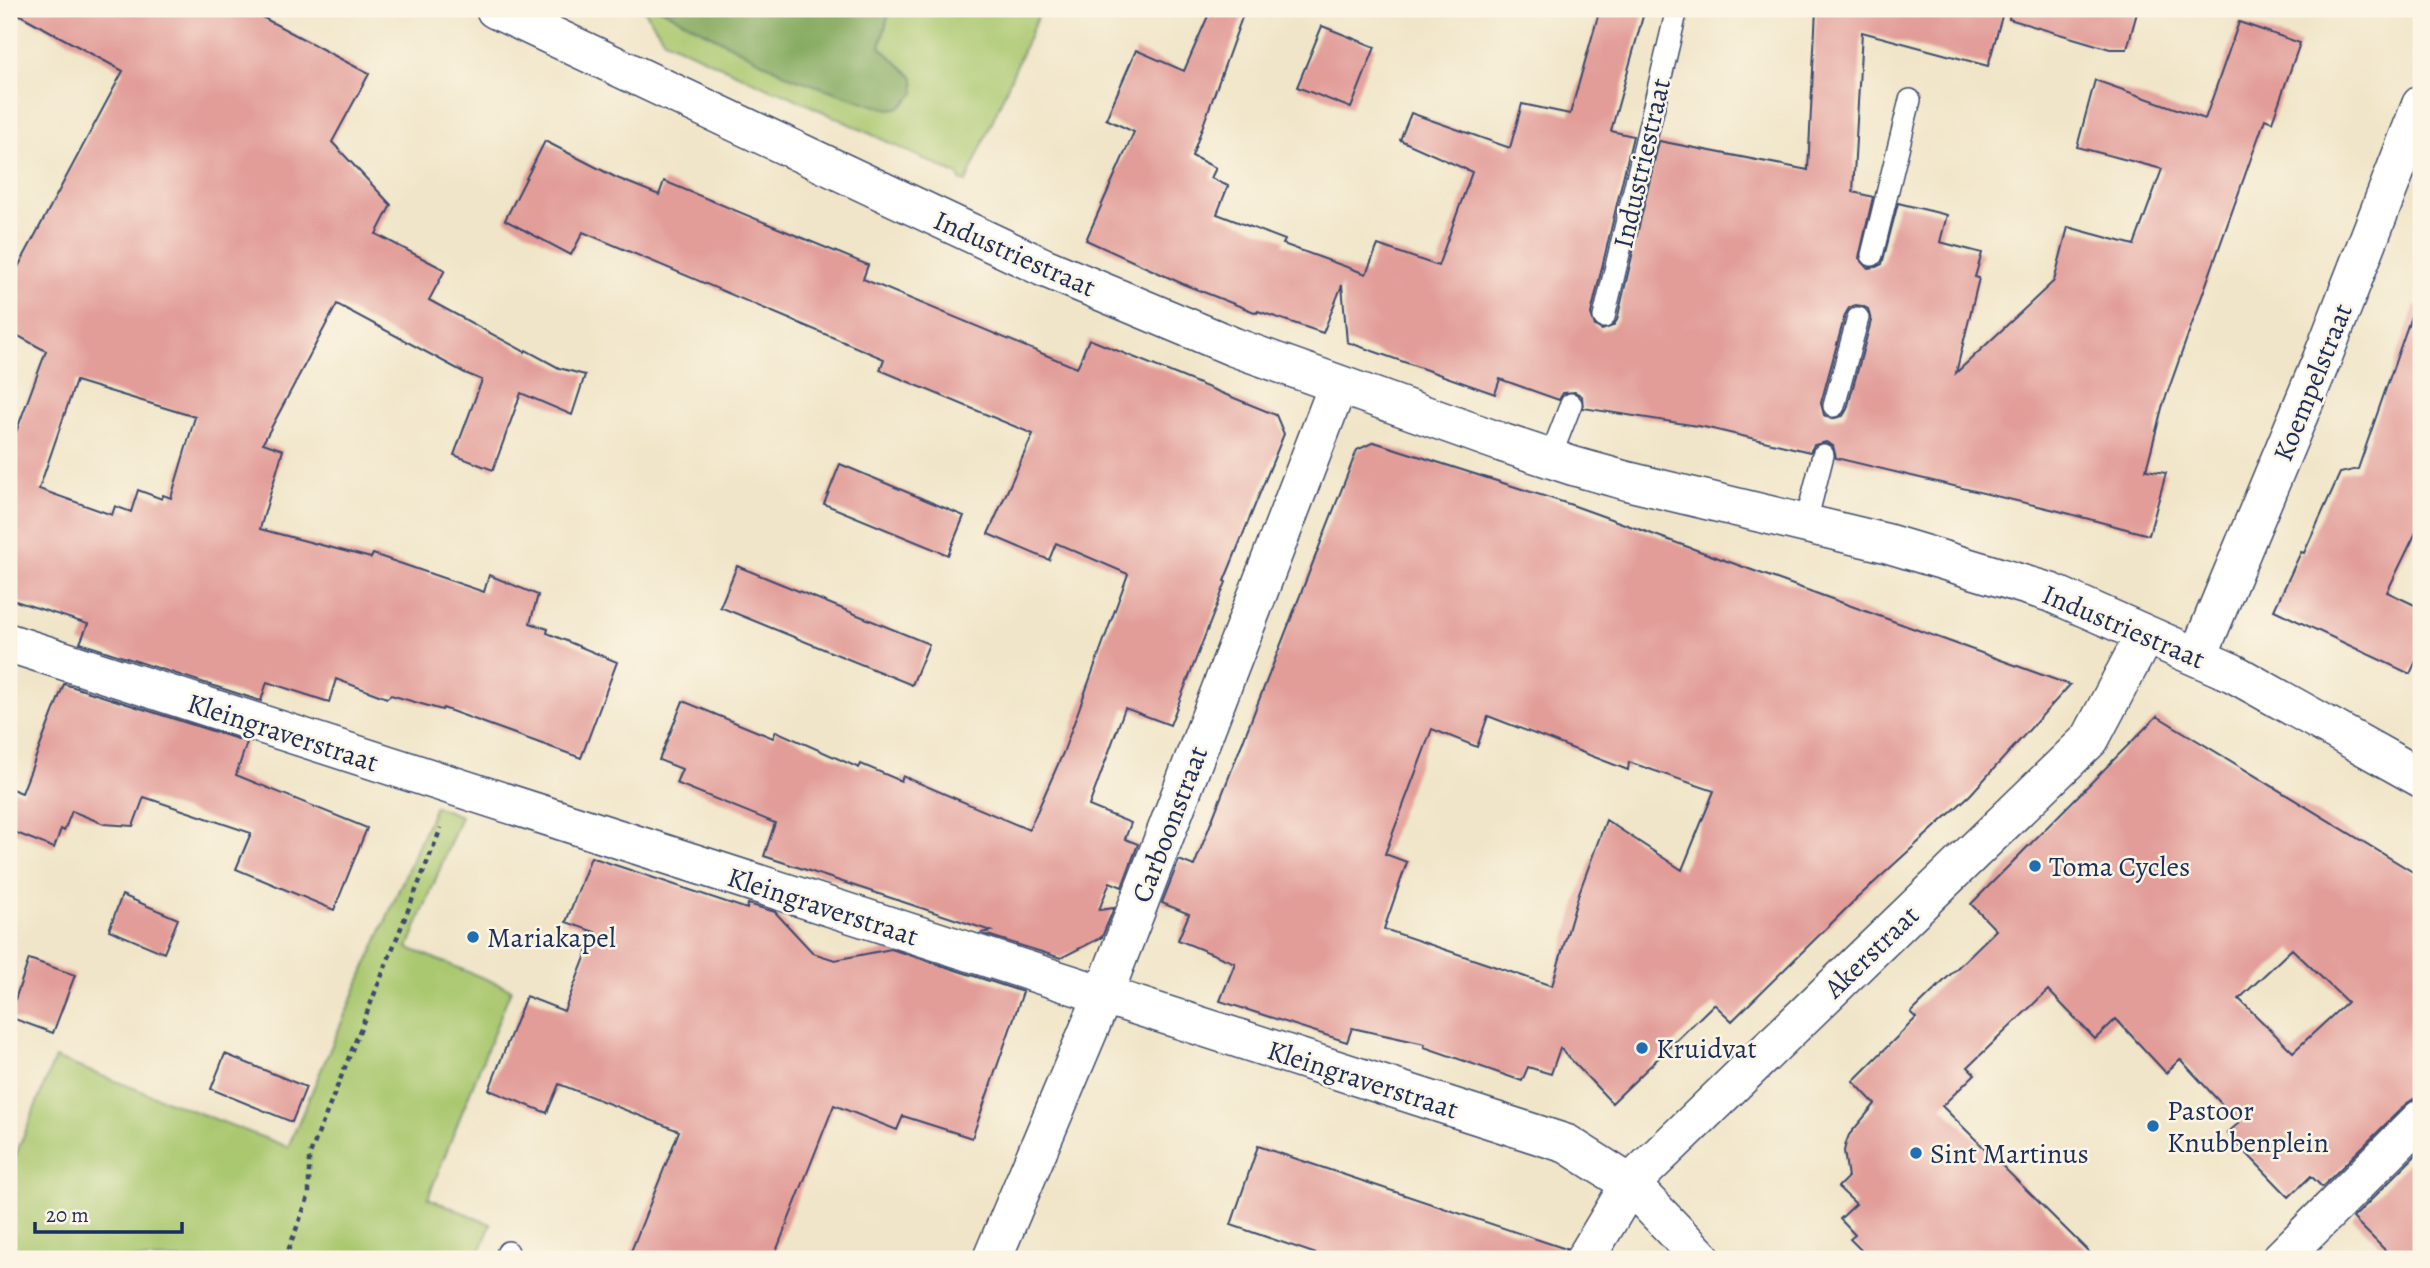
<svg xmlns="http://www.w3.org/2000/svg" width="2430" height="1268" viewBox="0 0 2430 1268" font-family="Alegreya,serif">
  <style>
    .green { fill: #aac870; stroke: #627c67; stroke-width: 2 }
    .forest { fill: #87ac62; stroke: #516e60; stroke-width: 2 }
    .building { fill: #e29d99; fill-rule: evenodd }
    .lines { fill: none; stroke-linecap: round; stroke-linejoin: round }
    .lane-casing { stroke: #3b4a6e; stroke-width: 24 }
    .street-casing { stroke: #3b4a6e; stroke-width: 41 }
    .secondary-casing { stroke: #3b4a6e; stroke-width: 41 }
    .path { stroke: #3b4a6e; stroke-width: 4.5; stroke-dasharray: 5 5; stroke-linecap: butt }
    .lane { stroke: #fff; stroke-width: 21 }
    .street { stroke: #fff; stroke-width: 38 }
    .secondary { stroke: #fff; stroke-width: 38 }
    .poi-dot { fill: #1f6fb2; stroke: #fcf5e5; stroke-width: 2.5 }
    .labels { text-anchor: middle; stroke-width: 5; stroke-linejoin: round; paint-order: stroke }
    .street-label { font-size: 28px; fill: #1b2f5e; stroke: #fcf5e5 }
    .poi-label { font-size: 28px; fill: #1b2f5e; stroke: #fcf5e5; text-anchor: start }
  </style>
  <rect width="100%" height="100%" fill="#fcf5e5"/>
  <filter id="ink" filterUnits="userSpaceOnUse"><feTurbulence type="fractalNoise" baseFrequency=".0143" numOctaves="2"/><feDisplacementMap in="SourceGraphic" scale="14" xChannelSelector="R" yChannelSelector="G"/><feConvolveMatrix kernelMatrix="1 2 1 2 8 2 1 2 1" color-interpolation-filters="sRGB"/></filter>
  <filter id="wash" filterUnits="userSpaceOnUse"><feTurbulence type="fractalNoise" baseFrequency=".00686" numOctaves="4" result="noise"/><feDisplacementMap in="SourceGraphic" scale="28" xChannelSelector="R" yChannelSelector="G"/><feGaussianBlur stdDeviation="1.57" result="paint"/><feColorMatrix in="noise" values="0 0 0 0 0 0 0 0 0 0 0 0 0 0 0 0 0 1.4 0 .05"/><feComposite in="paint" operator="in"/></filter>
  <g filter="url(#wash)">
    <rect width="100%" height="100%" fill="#f0e5c8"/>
    <path class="green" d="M641,9H661L791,77L890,109L914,78L880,47L890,9H1041L966,182L960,180L958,175L777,90L774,91L664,40L645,11Z
      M435,806L461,816L408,948L511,989L428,1198L491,1224L477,1259H9V1172L55,1058L288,1147Z"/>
    <path class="forest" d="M661,9H890L880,47L914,78L915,93L901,107L890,109L873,105L791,77Z"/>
    <g id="blocks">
      <path class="building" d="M9,9H247L369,74L332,142L391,205L376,234L445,270L429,300L525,352L526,350L559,368L585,375L572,415L521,393L493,470L454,455L482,380L465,373L337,304L263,443L283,450L260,529L371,558L373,554L484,592L489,575L538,595L530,623L548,629L547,633L617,662L581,758L443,708L442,710L391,695L387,698L336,679L329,702L267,682L261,701L80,643L88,624L9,599V451L46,351L9,331V284L123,71ZM76,381L195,417L171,498L163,495L162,499L138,490L131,512L115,506L112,515L39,489Z
        M1211,9H1245L1192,156L1216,168L1211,178L1228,186L1217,214L1285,240L1283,244L1366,274L1378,245L1438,266L1472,172L1400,140L1411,113L1510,148L1522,104L1570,114L1600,9H1645L1611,131L1633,136L1591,314L1595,326L1602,330L1613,326L1617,320L1659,141L1808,170L1816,9H2004L1988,66L1862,32L1853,192L1873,197L1859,258L1868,268L1876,267L1882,264L1898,203L1947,215L1940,242L1982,253L1975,277L1979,278L1956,373L2054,281L2068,227L2134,245L2162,169L2077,147L2095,80L2205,119L2239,22L2300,43L2272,122L2265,119L2162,408L2146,470L2166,473L2149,535L2055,510L1836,458L1833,446L1826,442L1814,445L1810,452L1704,427L1583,408L1582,396L1575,392L1563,393L1559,400L1500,379L1495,394L1347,342L1342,285L1323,333L1258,311L1257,313L1183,284L1086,240L1134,132L1106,119L1136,50L1184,71ZM1855,305L1862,306L1868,309L1871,321L1847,409L1843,416L1831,419L1824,415L1821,403L1845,315L1849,308Z
        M2010,9H2138L2127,49H2110L2009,19Z
        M1322,26L1375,47L1351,108L1297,87Z
        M545,141L617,178L659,195L664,181L868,265L863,279L1077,368L1089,339L1276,415L1284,434L1224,581L1226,582L1170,725L1125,708L1089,806L1131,823L1125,839L1138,844L1122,887L1110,882L1099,910L1114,908L1102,937L1061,958L981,933L991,931L764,856L775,823L676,783L682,769L659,760L683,701L773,738L776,731L859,768L861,764L901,781L903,776L1029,830L1063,753L1128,574L1056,543L1049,560L988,534L1033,434L880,370L884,359L583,232L571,255L505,220Z
        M2415,305L2421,306V522L2387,592L2421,608V650L2410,674L2274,610L2301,552L2304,553L2340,473L2358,469Z
        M1374,442L1572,505L2070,685L1970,795L1855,900L1732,1021L1714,1004L1612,1103L1560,1048L1551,1074L1528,1067L1522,1081L1424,1047L1425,1044L1352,1028L1347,1042L1220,1001L1235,963L1178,940L1189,914L1162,903L1179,860L1194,866L1357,450ZM1488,716L1628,770L1629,762L1714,791L1682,870L1606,820L1579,893L1552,986L1384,929L1407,862L1385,854L1432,729L1477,747Z
        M840,464L964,516L948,555L824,504Z
        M737,566L929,644L912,685L720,607Z
        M64,684L247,742L236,775L367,828L334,910L236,869L251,833L144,797L133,826L104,824L72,811L64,831L61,829L54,848L9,830V788L22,793Z
        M2157,716L2421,877V1098H2415L2406,1104L2322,1187L2311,1176L2289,1197L2227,1133L2239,1123L2180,1059L2166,1073L2116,1019L2095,1039L2048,990L1968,1067L1975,1074L1942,1106L2096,1259H1870L1850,1239L1855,1235L1840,1219L1856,1204L1838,1187L1848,1177L1844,1151L1846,1143L1849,1135L1875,1104L1853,1081L1916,1018L1911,1013L1996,930L1971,904ZM2292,949L2347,1002L2293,1052L2239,999Z
        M591,857L747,909L748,904L775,912L813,953L835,960L891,949L1023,992L972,1138L903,1116L897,1130L834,1105L773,1259H628L679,1131L559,1084L547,1113L489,1090L526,996L564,1011L595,932L566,922Z
        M122,895L178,919L164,953L109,930Z
        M29,959L75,975L53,1033L9,1017Z
        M225,1054L306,1087L292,1122L211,1089Z
        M1258,1146L1566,1249L1563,1259H1331L1231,1225Z
        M2421,1150V1259H2394L2353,1218Z"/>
    </g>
  </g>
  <g filter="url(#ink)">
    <use href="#blocks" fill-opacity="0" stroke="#3b4a6e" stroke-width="2"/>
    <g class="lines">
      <defs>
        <path id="lane" d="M1872,255L1910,100
          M1604,317L1677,9
          M1834,406L1858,318
          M1550,458L1571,404
          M1806,522L1823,455
          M505,1259L508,1252"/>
        <path id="street" d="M9,643L1567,1144L1630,1184L1702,1259
          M2198,656L2322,359L2421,105
          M992,1259L1103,996L1338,385
          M1585,1259L1630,1184L2090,739L2145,635
          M2281,1259L2421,1119"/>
        <path id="secondary" d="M495,9L1043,267L1234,347L1503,443L1573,466L1627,481L1886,543L2052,593L2233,673L2421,778"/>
      </defs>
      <use href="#lane" class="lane-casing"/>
      <use href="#street" class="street-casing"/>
      <use href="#secondary" class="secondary-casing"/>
      <path class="path" d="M285,1259L309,1195V1157L441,828"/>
      <use href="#lane" class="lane"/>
      <use href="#street" class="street"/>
      <use href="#secondary" class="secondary"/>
    </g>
  </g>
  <g class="poi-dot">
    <circle cx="2035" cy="866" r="7"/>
    <circle cx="473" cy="937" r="7"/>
    <circle cx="1642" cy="1048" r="7"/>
    <circle cx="2153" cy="1126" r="7"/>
    <circle cx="1916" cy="1153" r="7"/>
  </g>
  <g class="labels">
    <g class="street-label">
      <text transform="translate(1641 163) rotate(-77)" y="10">Industriestraat</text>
      <text transform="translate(1015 253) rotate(24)" y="10">Industriestraat</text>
      <text transform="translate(2312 382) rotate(-68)" y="10">Koempelstraat</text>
      <text transform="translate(2124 626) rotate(23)" y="10">Industriestraat</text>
      <text transform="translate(283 732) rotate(18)" y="10">Kleingraverstraat</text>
      <text transform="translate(1169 824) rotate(-69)" y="10">Carboonstraat</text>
      <text transform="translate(823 906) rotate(18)" y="10">Kleingraverstraat</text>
      <text transform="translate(1871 951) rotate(-44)" y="10">Akerstraat</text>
      <text transform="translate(1363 1079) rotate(18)" y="10">Kleingraverstraat</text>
    </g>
    <g class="poi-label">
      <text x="2049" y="876">Toma Cycles</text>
      <text x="487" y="947">Mariakapel</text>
      <text x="1656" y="1058">Kruidvat</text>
      <text x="2167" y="1120">Pastoor<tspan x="2167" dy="32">Knubbenplein</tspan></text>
      <text x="1930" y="1163">Sint Martinus</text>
    </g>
  </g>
  <rect width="2430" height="1268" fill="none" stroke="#fcf5e5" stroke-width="35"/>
  <path d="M35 1222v10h147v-10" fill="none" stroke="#1b2f5e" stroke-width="3.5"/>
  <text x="46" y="1222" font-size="21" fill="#1b2f5e" stroke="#fcf5e5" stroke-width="5" paint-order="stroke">20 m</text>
</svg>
